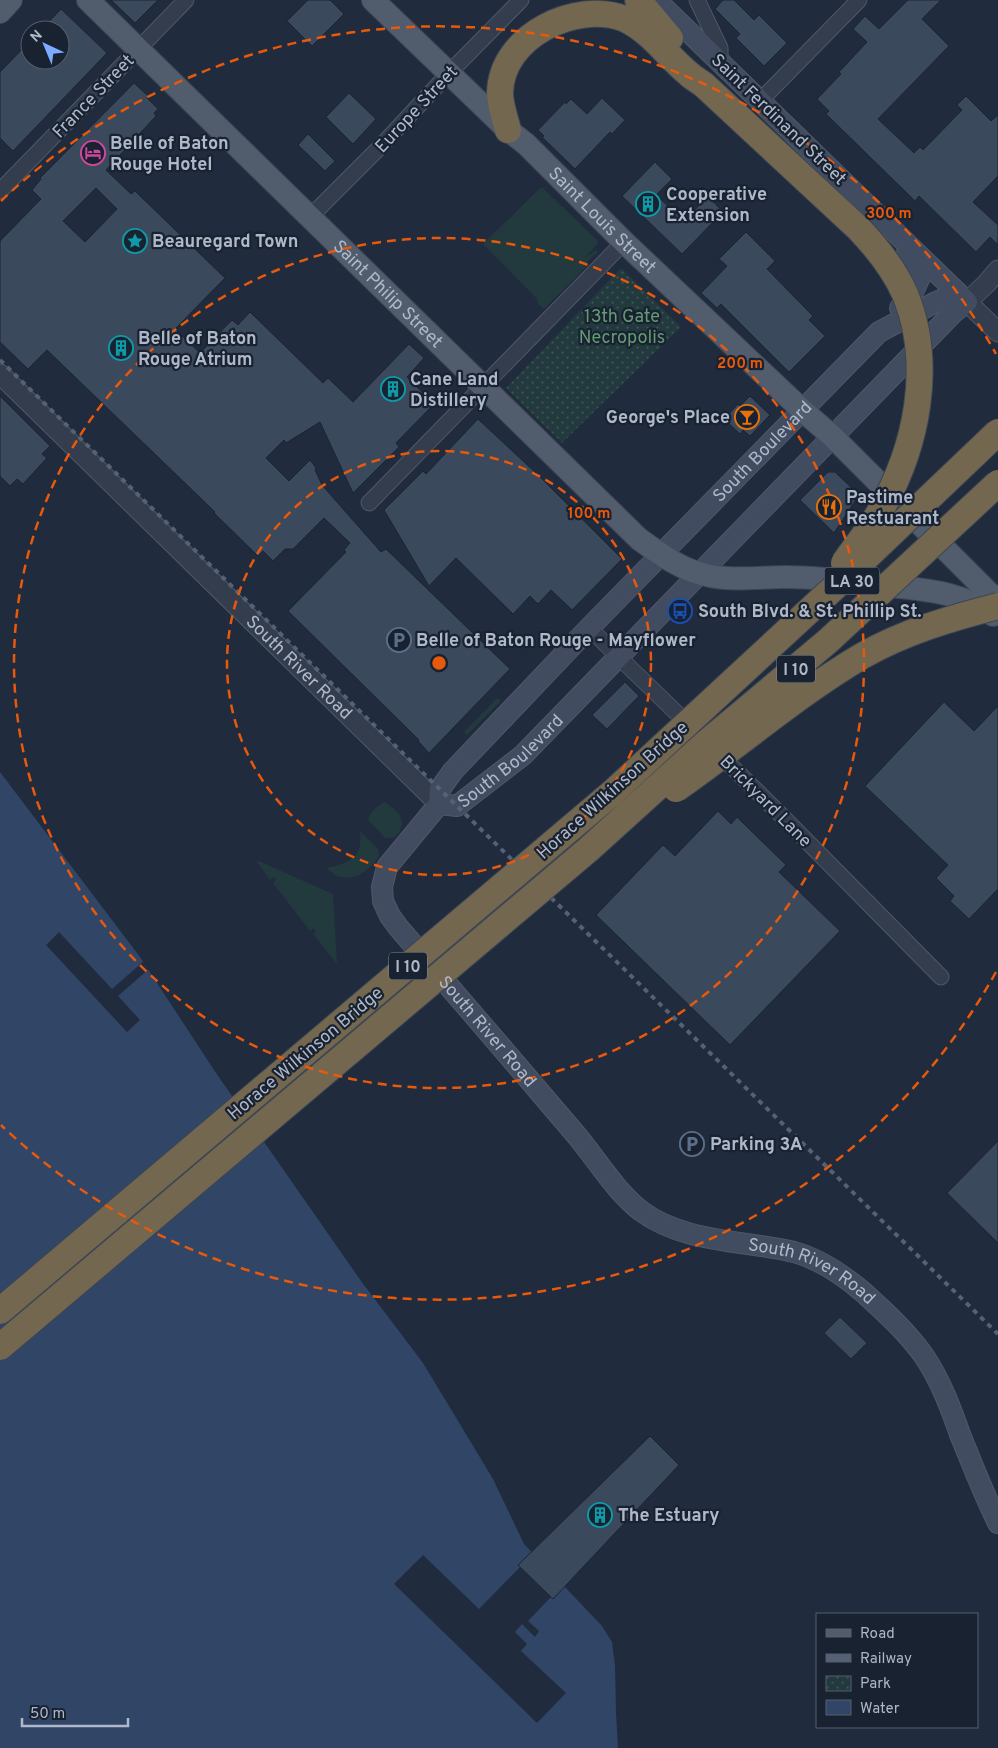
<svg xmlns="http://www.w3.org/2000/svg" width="998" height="1748" viewBox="0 0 998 1748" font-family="Overpass,sans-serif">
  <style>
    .green { fill: #22393d }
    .park { fill: url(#park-dots) }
    .water { fill: #314666 }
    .pier { fill: #202b3d }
    .building { fill: #3b495d; stroke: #1b2433; fill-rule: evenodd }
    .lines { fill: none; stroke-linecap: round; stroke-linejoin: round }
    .minor-casing { stroke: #4f5867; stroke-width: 17 }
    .tertiary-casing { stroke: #4f5867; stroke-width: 21 }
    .secondary-casing { stroke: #4f5867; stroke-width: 22 }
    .primary-casing { stroke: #3d4656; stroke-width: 24 }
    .motorway-casing { stroke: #3c4554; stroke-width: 28 }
    .minor { stroke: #343d4d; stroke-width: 15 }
    .tertiary { stroke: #343d4d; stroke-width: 19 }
    .secondary { stroke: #414c60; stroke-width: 20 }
    .primary { stroke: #515c6d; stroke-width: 22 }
    .motorway { stroke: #736750; stroke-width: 26 }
    .rail { stroke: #556174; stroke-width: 4; stroke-dasharray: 5 5; stroke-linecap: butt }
    .motorway-bridge-casing { stroke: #3c4554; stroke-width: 28; stroke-linecap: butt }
    .motorway-bridge { stroke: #736750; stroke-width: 26 }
    .ring { fill: none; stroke: #e8590c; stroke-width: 2.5; stroke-dasharray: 9 6 }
    .labels { text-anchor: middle; stroke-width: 4.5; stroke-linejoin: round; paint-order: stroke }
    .shield { fill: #192231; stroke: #828b9b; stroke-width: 1 }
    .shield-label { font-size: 16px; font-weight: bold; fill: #afb8c9 }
    .street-label { font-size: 18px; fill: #afb8c9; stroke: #192231 }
    .poi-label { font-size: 18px; font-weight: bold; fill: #afb8c9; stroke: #192231; text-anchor: start }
    .park-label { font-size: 18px; fill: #639c72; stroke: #192231 }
    .centre { fill: #e8590c; stroke: #192231; stroke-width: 2.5 }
    .ring-label { font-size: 15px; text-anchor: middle; font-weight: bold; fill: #e8590c; stroke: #192231; stroke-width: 4.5; stroke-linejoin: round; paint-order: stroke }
  </style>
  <defs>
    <pattern id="park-dots" width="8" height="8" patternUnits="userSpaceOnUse" patternTransform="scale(1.25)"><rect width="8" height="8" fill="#22393d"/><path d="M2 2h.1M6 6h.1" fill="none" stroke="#405458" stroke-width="1.8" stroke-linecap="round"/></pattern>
  </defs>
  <rect width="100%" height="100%" fill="#202b3d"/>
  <path class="green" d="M540,188H543L598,241L597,244L585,258L596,250L598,252L588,261L586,267L544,309L538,304L537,299L483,244Z
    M497,698L500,700V702L467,735L464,732Z
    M385,802C400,813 410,822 394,838H385L368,820C369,813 378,804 385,802Z
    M360,831L378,849L379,856C372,869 356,881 341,877C335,876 331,872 327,868C350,862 363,858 360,831Z
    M259,861L333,894L337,964L313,934L316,931L313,928L310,931L273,883L276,880L274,877L270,880L257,862Z"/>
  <path class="park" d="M621,268L681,327L562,443L506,388Z"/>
  <path class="water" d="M0,772L140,957L216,1073L361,1281L423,1363L493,1479L524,1544L602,1626L612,1642L615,1666L616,1713L618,1748H0Z"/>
  <path class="pier" d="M59,932L112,989L145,960L150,968L118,996L140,1020L127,1032L46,945Z
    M423,1555L479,1609L520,1567L551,1597L528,1621L539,1631L535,1637L522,1624L515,1632L527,1644L521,1651L566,1693L537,1723L394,1584Z"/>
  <path class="building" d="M111,0H158L135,23Z
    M308,0H330L344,14L312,46L287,21Z
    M723,0H734L754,20L759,15L787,43L764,66L736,38L740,34L715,9Z
    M908,0H941L922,19L949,46L878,119L914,153L920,147L923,150L962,110L957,105L966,96L991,121L998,115V176L973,202L998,225V245L990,237L976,252L919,196L915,201L826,114L829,111L817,99L841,74L839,72L867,42L853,29L865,16L879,29Z
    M61,9L107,53L13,151L0,138V72L30,41V60H60V30H41Z
    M134,83L148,96L147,98L158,109L154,113L156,116L106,170L131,194L135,191L225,278L175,329L200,353L232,320L238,325L250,312L323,383L328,378L353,402L409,344L424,358L407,377L434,404L396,443L399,447L353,493L320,422L286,443L284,440L266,458L289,481L310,460L316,468L315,470L322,485L381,552L386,549L510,669L429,753L418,741L419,740L288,611L346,552L344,550L350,543L324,518L293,549H285L273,561L263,551L258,556L214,513L215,512L47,350L28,369L0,342V241L41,199L32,190L41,179L40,178ZM96,188L117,209L85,242L63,221Z
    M349,93L376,119L353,144L326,117Z
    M602,98L625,120L612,134L610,132L575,169L542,137L544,136L538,130L565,102L566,104L571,99L587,114Z
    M308,134L335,161L325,171L298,145Z
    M655,162L672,179L656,195L684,221L708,196L723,212L682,254L622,196Z
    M746,232L775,261L767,269L813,316L809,320L825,336L789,372L721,304L717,308L701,293L727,266L719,259Z
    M0,396L50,446L42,454L47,458L23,484L17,479L10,486L0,476Z
    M750,396L770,415L750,436L743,430L740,434L724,419L738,404L740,406Z
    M478,419L537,474L622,559L572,610L551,590L538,604L530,596L513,614L456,558L429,586L384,510L423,471L426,474Z
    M828,472H835L859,495L834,533L800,500Z
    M625,682L639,696L607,729L592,715Z
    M944,702L974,731L998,706V889L969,919L950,901L954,896L936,878L948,865L865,786Z
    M718,811L731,824L737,817L786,865L779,872L840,931L730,1045L596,915L663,845L675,856Z
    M998,1141V1243L947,1193Z
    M840,1317L867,1343L851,1359L824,1333Z
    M650,1436L679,1465L553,1599L518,1565Z"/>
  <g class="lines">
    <defs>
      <path id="minor" d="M697,0L720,48V62
        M760,101L859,0
        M0,191L186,0
        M310,217L380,147L449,73L521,0
        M369,503L624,242
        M589,628L692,728
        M716,751L781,815L941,977"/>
      <g id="tertiary">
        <path d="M998,270L986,284L967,302L998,332"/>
        <path id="s1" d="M0,374L439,804"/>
      </g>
      <g id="secondary">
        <path d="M900,308L914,290L920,277L917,266L907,255V253"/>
        <path id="s2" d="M439,804L457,806L523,755L954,312L967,302L656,0"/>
        <path id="s3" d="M439,804L387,867L382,887L383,901L390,916L398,927C457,995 514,1062 572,1130C595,1156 613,1189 641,1211C684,1243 744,1240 794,1252C820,1259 843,1275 863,1292C885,1312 907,1332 924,1356C941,1381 951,1409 961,1437C973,1466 984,1495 998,1523"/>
        <path id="s4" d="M439,804L440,789L453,771L589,628L879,332L934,303L958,293"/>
      </g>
      <g id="primary">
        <path id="s5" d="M88,0L639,539C661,555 683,571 710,576C734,581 761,577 786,577C818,577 849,581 881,585C922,590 958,590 993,615"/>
        <path id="s6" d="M373,0L508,130L526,144L624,242L802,410L833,437L998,602"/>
        <path d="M0,12L11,0"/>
      </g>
      <path id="motorway" d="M638,0L670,38
        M508,130C505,118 500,105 500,93C501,36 576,0 625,19C652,32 667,56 689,74C693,78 699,81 704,85L859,229"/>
    </defs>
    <use href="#minor" class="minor-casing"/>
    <use href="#tertiary" class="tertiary-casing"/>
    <use href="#secondary" class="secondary-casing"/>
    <use href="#primary" class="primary-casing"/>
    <use href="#motorway" class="motorway-casing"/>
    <use href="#minor" class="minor"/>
    <use href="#tertiary" class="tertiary"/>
    <use href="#secondary" class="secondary"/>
    <use href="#primary" class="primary"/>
    <use href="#motorway" class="motorway"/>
    <path class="rail" d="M0,360L998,1334"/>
    <defs>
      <path id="motorway-bridge" d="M844,563C856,546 869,530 879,513C917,448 934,365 905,294C894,269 877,248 859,229
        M676,789C738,746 796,695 862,656C904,632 951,618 998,606
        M0,1311L612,793L851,572L998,432
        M0,1347L589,849L705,744L828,641L998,483"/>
    </defs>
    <use href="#motorway-bridge" class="motorway-bridge-casing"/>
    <use href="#motorway-bridge" class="motorway-bridge"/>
  </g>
  <g class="ring">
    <circle cx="439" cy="663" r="212"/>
    <circle cx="439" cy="663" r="425"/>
    <path d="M996 972A637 637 0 0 1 1 1125M1 201A637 637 0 0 1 996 354"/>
  </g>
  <defs>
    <symbol id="hotel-ring" viewBox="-11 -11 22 22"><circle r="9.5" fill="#192231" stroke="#d1479c" stroke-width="1.5"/><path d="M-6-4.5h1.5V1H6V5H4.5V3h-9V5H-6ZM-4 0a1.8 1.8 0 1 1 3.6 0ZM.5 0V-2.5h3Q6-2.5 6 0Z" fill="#d1479c"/></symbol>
    <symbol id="building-ring" viewBox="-11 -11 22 22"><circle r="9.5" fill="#192231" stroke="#0f9aa8" stroke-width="1.5"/><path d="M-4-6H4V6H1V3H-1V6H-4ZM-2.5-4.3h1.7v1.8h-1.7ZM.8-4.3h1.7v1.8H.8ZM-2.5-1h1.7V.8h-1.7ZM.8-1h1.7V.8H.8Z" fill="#0f9aa8"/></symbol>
    <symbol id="sight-ring" viewBox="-11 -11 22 22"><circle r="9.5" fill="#192231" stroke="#0f9aa8" stroke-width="1.5"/><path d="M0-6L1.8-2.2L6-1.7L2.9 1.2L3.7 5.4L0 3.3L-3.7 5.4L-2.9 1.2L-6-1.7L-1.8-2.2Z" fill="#0f9aa8"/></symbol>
    <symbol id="bar-ring" viewBox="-11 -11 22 22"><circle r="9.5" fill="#192231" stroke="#e8710a" stroke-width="1.5"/><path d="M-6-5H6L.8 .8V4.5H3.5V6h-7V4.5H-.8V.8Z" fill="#e8710a"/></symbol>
    <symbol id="restaurant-ring" viewBox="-11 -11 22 22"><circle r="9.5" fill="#192231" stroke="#e8710a" stroke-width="1.5"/><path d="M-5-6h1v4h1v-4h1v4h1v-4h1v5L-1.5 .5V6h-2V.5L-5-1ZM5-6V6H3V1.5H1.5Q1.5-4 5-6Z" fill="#e8710a"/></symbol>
    <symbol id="bus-ring" viewBox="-11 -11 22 22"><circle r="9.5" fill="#192231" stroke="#1a4fb4" stroke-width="1.5"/><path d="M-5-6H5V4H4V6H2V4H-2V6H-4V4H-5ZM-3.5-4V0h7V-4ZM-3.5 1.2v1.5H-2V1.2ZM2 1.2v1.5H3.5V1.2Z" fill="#1a4fb4"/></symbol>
    <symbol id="parking-ring" viewBox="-11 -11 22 22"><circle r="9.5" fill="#192231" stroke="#5c6f8a" stroke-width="1.5"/><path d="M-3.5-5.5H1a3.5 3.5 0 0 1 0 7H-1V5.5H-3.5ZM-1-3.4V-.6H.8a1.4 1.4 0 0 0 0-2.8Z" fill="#5c6f8a"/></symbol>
  </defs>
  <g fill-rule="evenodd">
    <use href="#hotel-ring" x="79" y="139" width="28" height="28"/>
    <use href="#building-ring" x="634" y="190" width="28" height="28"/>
    <use href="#sight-ring" x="121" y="227" width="28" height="28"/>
    <use href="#building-ring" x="107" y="334" width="28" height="28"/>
    <use href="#building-ring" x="379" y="375" width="28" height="28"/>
    <use href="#bar-ring" x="733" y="403" width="28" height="28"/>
    <use href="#restaurant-ring" x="815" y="493" width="28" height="28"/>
    <use href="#bus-ring" x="666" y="597" width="28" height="28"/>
    <use href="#parking-ring" x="385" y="626" width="28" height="28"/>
    <use href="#parking-ring" x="678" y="1130" width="28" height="28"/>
    <use href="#building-ring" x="586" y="1501" width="28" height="28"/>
  </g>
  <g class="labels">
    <g class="shield">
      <rect x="824.5" y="567.5" width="55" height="27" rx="4"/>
      <rect x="777" y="655.5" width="38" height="27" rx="4"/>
      <rect x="389" y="952.5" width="38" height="27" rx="4"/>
    </g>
    <g class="shield-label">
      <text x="852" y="587">LA 30</text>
      <text x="796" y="675">I 10</text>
      <text x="408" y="972">I 10</text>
    </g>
    <g class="street-label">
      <text transform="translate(93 96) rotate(-46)" y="6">France Street</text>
      <text transform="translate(416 109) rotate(-47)" y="6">Europe Street</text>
      <text transform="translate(779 119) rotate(44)" y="6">Saint Ferdinand Street</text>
      <text dy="6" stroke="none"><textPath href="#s6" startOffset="318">Saint Louis Street</textPath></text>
      <text dy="6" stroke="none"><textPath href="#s5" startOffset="420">Saint Philip Street</textPath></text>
      <text dy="6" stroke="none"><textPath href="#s4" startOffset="482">South Boulevard</textPath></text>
      <text dy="6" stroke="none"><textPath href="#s1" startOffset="419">South River Road</textPath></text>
      <text dy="6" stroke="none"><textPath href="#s2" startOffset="88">South Boulevard</textPath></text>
      <text transform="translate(612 790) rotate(-42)" y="6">Horace Wilkinson Bridge</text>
      <text transform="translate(766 801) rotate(45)" y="6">Brickyard Lane</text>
      <text dy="6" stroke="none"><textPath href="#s3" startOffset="284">South River Road</textPath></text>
      <text transform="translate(305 1053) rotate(-40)" y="6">Horace Wilkinson Bridge</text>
      <text dy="6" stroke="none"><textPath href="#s3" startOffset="704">South River Road</textPath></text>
    </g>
    <g class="poi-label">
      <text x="110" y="149">Belle of Baton<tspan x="110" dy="21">Rouge Hotel</tspan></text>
      <text x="666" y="200">Cooperative<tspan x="666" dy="21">Extension</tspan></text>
      <text x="152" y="247">Beauregard Town</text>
      <text x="138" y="344">Belle of Baton<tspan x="138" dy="21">Rouge Atrium</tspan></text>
      <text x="410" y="385">Cane Land<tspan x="410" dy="21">Distillery</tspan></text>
      <text x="730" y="423" text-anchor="end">George's Place</text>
      <text x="846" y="503">Pastime<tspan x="846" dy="21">Restuarant</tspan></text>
      <text x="698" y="617">South Blvd. &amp; St. Phillip St.</text>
      <text x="416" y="646">Belle of Baton Rouge - Mayflower</text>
      <text x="710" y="1150">Parking 3A</text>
      <text x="618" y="1521">The Estuary</text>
    </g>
    <g class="park-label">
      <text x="622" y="322">13th Gate<tspan x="622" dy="21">Necropolis</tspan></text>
    </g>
  </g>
  <circle cx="439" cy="663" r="8" class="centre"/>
  <g class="ring-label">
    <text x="889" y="218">300 m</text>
    <text x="740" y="368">200 m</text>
    <text x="589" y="518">100 m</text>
  </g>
  <rect x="816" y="1613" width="162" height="115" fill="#192231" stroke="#555e6e"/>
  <rect x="826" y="1629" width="25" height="8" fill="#515c6d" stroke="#555e6e"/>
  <text x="860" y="1638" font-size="15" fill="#afb8c9">Road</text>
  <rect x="826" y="1654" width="25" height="8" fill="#556174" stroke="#555e6e"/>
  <text x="860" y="1663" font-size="15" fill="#afb8c9">Railway</text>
  <rect x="826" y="1676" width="25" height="15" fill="url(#park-dots)" stroke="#555e6e"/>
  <text x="860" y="1688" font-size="15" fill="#afb8c9">Park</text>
  <rect x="826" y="1700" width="25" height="15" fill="#314666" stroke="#555e6e"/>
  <text x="860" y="1713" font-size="15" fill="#afb8c9">Water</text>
  <g transform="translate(45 45) rotate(316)"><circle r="24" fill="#192231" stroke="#555e6e"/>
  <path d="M0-4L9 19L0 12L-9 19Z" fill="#7dabff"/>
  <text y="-8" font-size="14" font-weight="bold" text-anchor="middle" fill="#afb8c9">N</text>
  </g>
  <path d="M22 1718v8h106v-8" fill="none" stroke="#afb8c9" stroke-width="2.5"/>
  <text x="30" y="1718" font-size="15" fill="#afb8c9" stroke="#192231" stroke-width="4" paint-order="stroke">50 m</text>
</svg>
